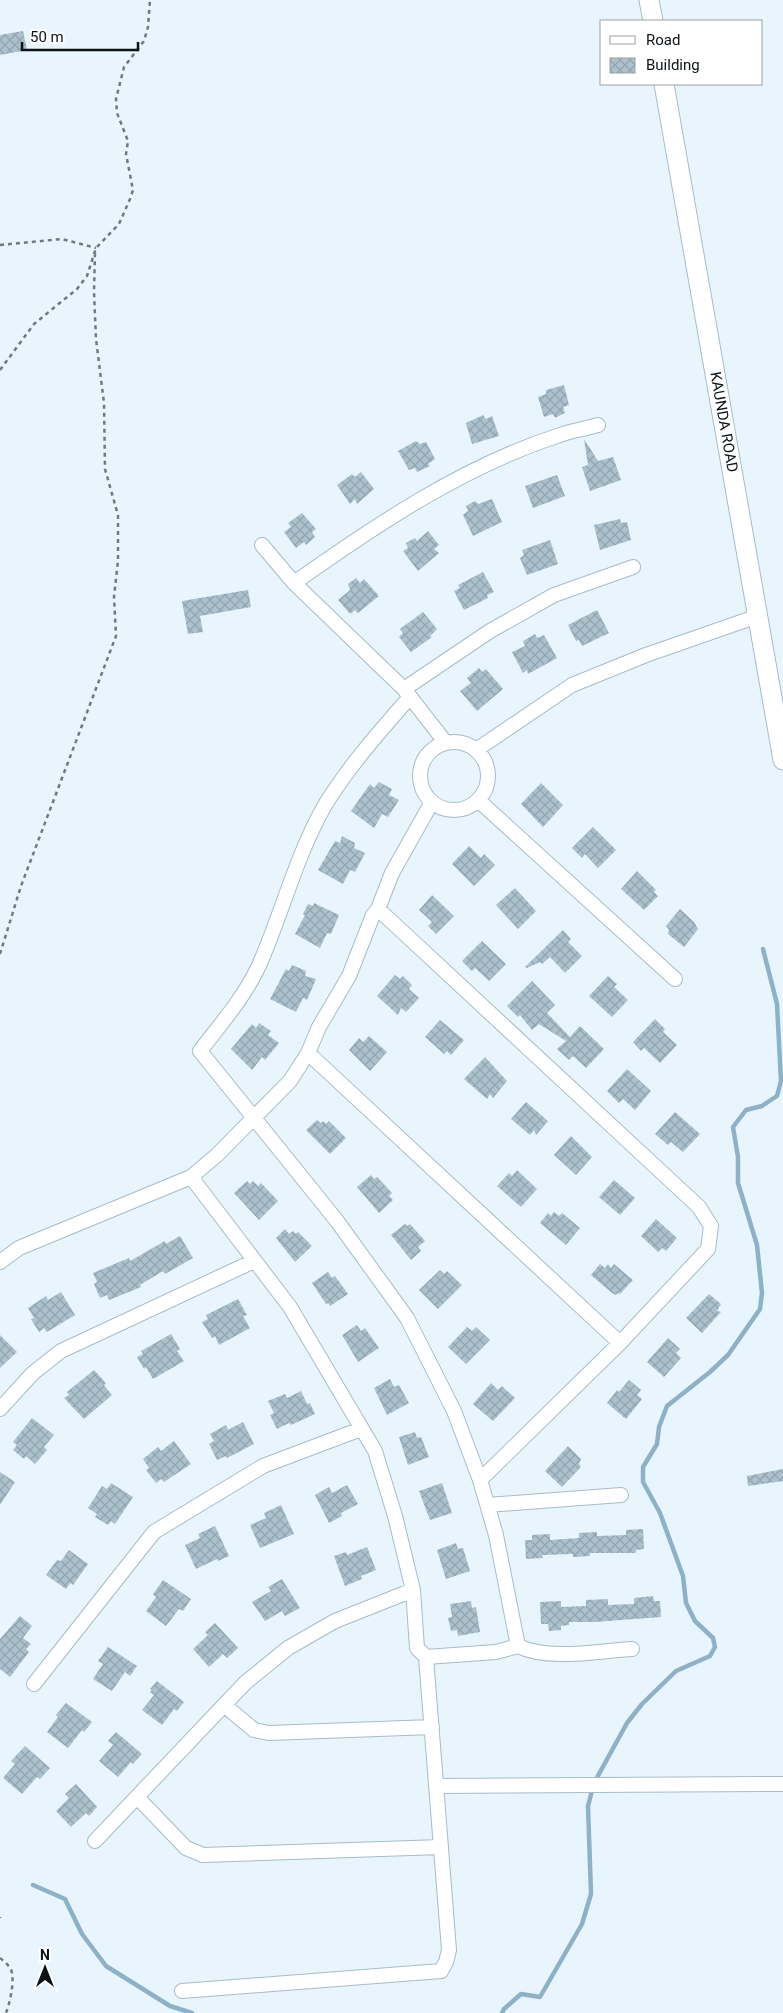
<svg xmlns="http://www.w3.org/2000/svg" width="783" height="2013" viewBox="0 0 783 2013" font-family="Roboto,sans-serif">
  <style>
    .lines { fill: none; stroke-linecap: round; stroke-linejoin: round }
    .stream { stroke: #8db2c7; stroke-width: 4.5 }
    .building { fill: url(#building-cross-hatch) }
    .minor-casing { stroke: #a6bcc8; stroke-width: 16 }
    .secondary-casing { stroke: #a6bcc8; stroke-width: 21 }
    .path { stroke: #6f797f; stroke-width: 2.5; stroke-dasharray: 4 4; stroke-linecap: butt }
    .minor { stroke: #fff; stroke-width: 14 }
    .secondary { stroke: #fff; stroke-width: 19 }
    .labels { text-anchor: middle; stroke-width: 5; stroke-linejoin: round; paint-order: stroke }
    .street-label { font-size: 15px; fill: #0b1317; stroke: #fff }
  </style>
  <defs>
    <pattern id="building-cross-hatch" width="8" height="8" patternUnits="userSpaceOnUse" patternTransform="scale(1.25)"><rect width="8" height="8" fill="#abc1cd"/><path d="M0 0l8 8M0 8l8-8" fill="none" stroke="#92a5af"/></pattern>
  </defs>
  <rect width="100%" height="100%" fill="#e8f5fd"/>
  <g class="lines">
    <path class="stream" d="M33,1885L65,1899L82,1934L106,1966L170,2006L192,2013
      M502,2013L504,2009L521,1994L540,1997L582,1924L591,1894L588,1806L594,1783L627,1723L642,1704L676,1671L710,1656L715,1647L713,1638L695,1621L686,1603L683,1576L660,1513L643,1482V1467L657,1444L659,1427L667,1406L710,1372L728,1355L760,1309L762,1293L757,1245L738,1183V1157L733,1127L746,1110L762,1106L777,1096L781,1081L777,1004L763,949"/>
  </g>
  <path class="building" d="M23,31L27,50L0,55V35Z
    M564,385L569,405L563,407L565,413L555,418L553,414L544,417L538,397L546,394V390Z
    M483,415L486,419L492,416L499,436L472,444L466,423Z
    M584,439L598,461L613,457L621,480L590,491L582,467L588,465Z
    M416,441L420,444L426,442L435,459L428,464L430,466L417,472L415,468L409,470L398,451Z
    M361,472L374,489L357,504L355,499L350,504L337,485L352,474L355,477Z
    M557,475L565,496L533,508L525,486Z
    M492,499L502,522L473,536L463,515L468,511L466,506L475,501L478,504Z
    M302,513L316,529L312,532L315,537L306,545L304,542L296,548L284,532L291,527L288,523Z
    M620,519L621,523L627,522L631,540L600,550L594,525Z
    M428,531L439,545L434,549L439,553L418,571L403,551L408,548L406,543L415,538L417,541Z
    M550,540L558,564L527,575L520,558L524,555L522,550Z
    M483,572L494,592L487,595L488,598L464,610L454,591L460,588L458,585Z
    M356,578L360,583L364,579L379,596L358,613L355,610L350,614L338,600L350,590L348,584Z
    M248,590L251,607L200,616L203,632L188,634L182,601Z
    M597,610L609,633L582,646L579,640L576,641L568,625Z
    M423,612L437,629L430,636L432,637L411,652L399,637L403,633L400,629Z
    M535,634L537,638L544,635L557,658L528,674L527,670L523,673L512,652L525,646L523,641Z
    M479,668L482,672L486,669L503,689L477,711L460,691L471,683L467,678Z
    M379,782L392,789L389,795L399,800L388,817L382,814L374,828L351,811L370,784L374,788Z
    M541,783L563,805L543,827L521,804Z
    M593,827L616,850L598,868L585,854L582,858L572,848Z
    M342,836L355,843L354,848L365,853L355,872L350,870L343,884L318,870L335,841L340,843Z
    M469,846L481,858L484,854L495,865L474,886L452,864Z
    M637,871L656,890L654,892L658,896L644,910L621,889Z
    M515,888L536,911L518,929L496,905Z
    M432,895L454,916L436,934L428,926L432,922L419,910Z
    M314,903L339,915L331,934L327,933L320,948L295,934L305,915L303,914L308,904L313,906Z
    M680,909L694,922L698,929L684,947L668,934L669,930L666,926Z
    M563,930L571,939L568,942L582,956L565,973L550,957L542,964L540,962L527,968L525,967Z
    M482,941L506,964L489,981L475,968L472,971L462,961Z
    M292,965L306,971L305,976L316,979L307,1000L303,998L296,1012L270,999L286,969L289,971Z
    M395,975L400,979L403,976L412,985L409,989L419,998L406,1012L401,1008L398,1015L377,996Z
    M608,976L617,984L614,987L628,1000L612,1017L589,996Z
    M532,981L555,1005L547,1013L570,1037L580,1026L604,1049L586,1068L573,1056L569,1060L557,1049L566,1041L539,1024L532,1030L520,1015L518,1017L507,1006Z
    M655,1019L665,1029L663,1032L677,1045L660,1063L644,1048L641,1051L633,1042Z
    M440,1020L464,1040L451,1055L447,1051L444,1054L425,1037Z
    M259,1023L271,1031L268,1035L279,1043L265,1060L262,1057L252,1070L231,1049L252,1024L256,1028Z
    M369,1036L387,1052L370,1071L349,1050L359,1038L363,1042Z
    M485,1057L507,1081L493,1098L490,1094L487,1099L464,1079Z
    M627,1069L651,1091L635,1110L623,1099L619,1103L607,1091Z
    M526,1102L548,1121L536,1135L534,1130L530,1135L511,1119Z
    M675,1112L700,1134L683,1152L671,1142L668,1145L655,1134Z
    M317,1120L321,1123L323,1121L326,1124L329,1121L346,1138L330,1154L306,1130Z
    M571,1136L592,1157L576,1175L554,1155Z
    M517,1170L537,1189L521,1207L497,1186L509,1173L512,1176Z
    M371,1175L374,1179L377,1177L392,1193L389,1196L393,1200L379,1213L357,1187Z
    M614,1180L635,1198L620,1215L599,1197Z
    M247,1181L250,1184L253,1181L258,1186L261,1183L278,1201L259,1220L234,1193Z
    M554,1212L559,1216L562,1213L580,1228L566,1245L540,1223L548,1213L551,1216Z
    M656,1219L677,1238L666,1251L662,1248L658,1252L641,1236Z
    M405,1224L407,1226L410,1224L425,1241L418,1247L421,1251L411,1260L391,1235Z
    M285,1229L289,1234L293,1231L296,1234L298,1232L312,1246L295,1262L276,1238Z
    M180,1236L193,1258L165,1274L163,1271L140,1285L141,1287L109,1300L107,1295L100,1298L94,1284L97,1282L93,1273L129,1258L130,1261L165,1241L166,1244Z
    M600,1264L605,1268L608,1264L611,1268L614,1264L633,1280L620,1294L618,1293L616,1295L612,1293L591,1275Z
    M440,1270L444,1274L447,1271L462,1285L438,1309L419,1290Z
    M328,1272L332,1278L335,1276L348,1294L330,1306L328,1303L326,1304L312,1283Z
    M61,1292L75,1315L47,1332L44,1328L39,1332L31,1319L34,1318L28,1308L46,1296L48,1300Z
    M709,1294L721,1304L717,1311L721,1312L702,1333L686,1318Z
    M238,1299L247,1315L243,1316L250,1328L219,1345L215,1336L212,1338L202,1322L208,1319L206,1315Z
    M357,1325L361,1331L365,1328L379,1348L358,1362L342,1335Z
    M467,1327L472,1331L476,1327L490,1340L466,1364L448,1347Z
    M171,1334L180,1349L177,1351L184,1361L153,1379L146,1367L144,1369L137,1357L143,1354L141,1351Z
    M0,1335L17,1352L0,1368Z
    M668,1338L680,1349L676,1353L681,1358L664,1377L647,1362Z
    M94,1370L106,1383L104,1385L112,1395L84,1419L64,1398L69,1395L67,1392Z
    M390,1379L394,1387L399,1385L409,1403L387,1415L374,1388Z
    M629,1380L641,1390L637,1395L642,1399L626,1419L607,1403L617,1390L619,1392Z
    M491,1383L498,1390L502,1386L515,1398L493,1421L473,1404Z
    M301,1391L307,1404L310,1403L315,1414L291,1425L289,1423L277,1429L270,1415L274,1413L268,1401L285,1394L287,1398Z
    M32,1418L54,1435L44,1447L47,1450L35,1464L26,1456L24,1459L13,1450L17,1445L13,1442Z
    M243,1422L254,1444L227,1458L226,1456L217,1460L209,1444L214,1441L210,1434L226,1425L228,1430Z
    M415,1432L417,1438L421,1437L429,1457L408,1465L399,1437Z
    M174,1441L191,1464L164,1482L161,1479L156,1483L146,1470L149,1468L143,1459L158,1447L161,1451Z
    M568,1446L581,1459L579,1464L581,1467L562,1487L545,1471Z
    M783,1469V1481L748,1486L747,1476Z
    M0,1472L15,1482L0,1505Z
    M111,1483L133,1497L115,1524L111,1521L108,1525L95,1517L97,1514L88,1508L102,1486L107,1489Z
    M442,1483L452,1513L430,1520L419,1491Z
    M347,1485L358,1504L341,1513L342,1516L329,1523L315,1495L329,1487L332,1493Z
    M281,1505L294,1534L260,1548L250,1525L266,1518L264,1513Z
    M215,1526L229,1556L218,1561L217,1559L196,1569L185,1545L200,1538L198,1534Z
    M643,1529L644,1549L636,1550V1553H590V1556L573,1557V1554L542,1555L543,1558L526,1559L525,1540H532V1535L550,1534V1540L579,1538V1533L597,1532V1536L626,1535V1530Z
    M456,1543L458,1549L463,1548L470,1571L446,1579L437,1550Z
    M367,1547L376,1570L361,1576L362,1579L345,1586L334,1556L346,1552L347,1555Z
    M69,1550L88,1564L73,1585L70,1583L66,1589L46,1575L57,1560L61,1561Z
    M282,1579L300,1608L285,1616L282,1611L265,1621L252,1602L271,1591L268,1587Z
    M163,1580L191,1599L183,1611L179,1609L166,1626L146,1611L156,1597L153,1594Z
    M653,1596L654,1601H660L661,1617L595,1622H569V1625L561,1626V1630L549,1631L548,1624H541L540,1602L561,1601V1607L586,1606V1600L608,1599V1605L634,1604V1598Z
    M471,1601L472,1608L476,1607L480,1632L458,1636L457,1630L451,1631L448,1618L452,1617L450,1604Z
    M20,1616L32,1626L23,1638L31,1644L26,1649L29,1652L10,1677L0,1669V1639Z
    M215,1623L238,1648L227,1658L223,1654L209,1667L193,1649L208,1635L205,1632Z
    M108,1647L137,1666L130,1676L125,1672L112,1691L93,1679L103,1664L98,1661Z
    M157,1681L184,1702L177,1711L174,1709L162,1725L142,1710L154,1695L150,1692L152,1690L150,1689Z
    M66,1703L92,1722L84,1732L82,1730L68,1748L47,1732L58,1717L56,1715Z
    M116,1732L142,1754L133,1764L131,1762L118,1777L99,1761L113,1745L108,1741Z
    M25,1746L50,1768L40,1779L37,1777L22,1794L3,1778L15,1764L11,1761Z
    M76,1784L97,1807L89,1816L86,1813L71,1827L56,1811L69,1798L65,1794Z"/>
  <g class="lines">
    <defs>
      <path id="minor" d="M262,545L294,583L404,689L446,743
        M294,583C376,525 462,467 557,436C570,431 584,429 598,425
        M404,689L490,631L554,595L633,567
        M410,697C380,731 349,766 325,805C298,852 284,906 263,956C249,992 223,1021 200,1051L337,1221L407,1318L454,1411L480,1480L496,1535L518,1646C549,1661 597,1651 632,1649
        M420 776a34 34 0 1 1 68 0a34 34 0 1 1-68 0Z
        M476,750L572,685L646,655L758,616
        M478,800L675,979
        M378,909L699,1207L711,1226L708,1249L620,1343L480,1480
        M308,1053L620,1343
        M191,1177L290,1307L375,1451L395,1516L413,1590L417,1648L426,1657L496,1652L518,1646
        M0,1262L19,1248L191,1177L217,1155L290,1081L308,1053L319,1027L349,976L373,915L378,909L392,873L432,802
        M0,1409L33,1373L61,1351L254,1261
        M488,1505L621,1495
        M34,1684L154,1532L263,1466L361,1429
        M224,1705L254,1730L269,1733L432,1727
        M436,1786L783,1784
        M137,1797L186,1848L203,1855L441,1847
        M95,1841L245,1683L288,1648L335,1621L413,1590
        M182,1991L441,1971L446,1962L449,1950L426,1657"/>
      <path id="secondary" d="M649,0L653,21
        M664,84L783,760"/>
    </defs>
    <use href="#minor" class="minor-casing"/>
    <use href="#secondary" class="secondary-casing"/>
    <path class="path" d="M0,245L62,239L96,248
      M0,370L34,324L77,289L87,276L96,248L119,224L130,199L133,190L126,154L128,141L117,113L116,99L124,67L144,41L148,27L150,0
      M0,954L21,886L116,636L114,597L118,561V515L105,469L104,403L96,339L94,291L95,253
      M0,1917V1918
      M0,1958C5,1962 11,1967 12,1973C14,1985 10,2002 6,2013"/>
    <use href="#minor" class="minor"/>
    <use href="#secondary" class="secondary"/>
  </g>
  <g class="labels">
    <g class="street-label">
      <text transform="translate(724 422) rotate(80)" y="5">KAUNDA ROAD</text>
    </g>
  </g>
  <rect x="600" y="20" width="162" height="65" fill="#ffffff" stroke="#9da1a2"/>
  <rect x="610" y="36" width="25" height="8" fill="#ffffff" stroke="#9da1a2"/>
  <text x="646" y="45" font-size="15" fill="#0b1317">Road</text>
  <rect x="610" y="58" width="25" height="15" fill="url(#building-cross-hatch)" stroke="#9da1a2"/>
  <text x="646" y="70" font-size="15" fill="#0b1317">Building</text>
  <g transform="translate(45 1968)" stroke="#ffffff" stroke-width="4" paint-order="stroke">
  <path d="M0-4L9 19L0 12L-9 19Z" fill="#0b1317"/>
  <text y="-8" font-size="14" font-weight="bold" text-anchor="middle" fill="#0b1317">N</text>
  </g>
  <path d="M22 42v8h116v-8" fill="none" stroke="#0b1317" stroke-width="2.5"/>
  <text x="30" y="42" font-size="15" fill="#0b1317" stroke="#ffffff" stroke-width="4" paint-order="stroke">50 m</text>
</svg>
